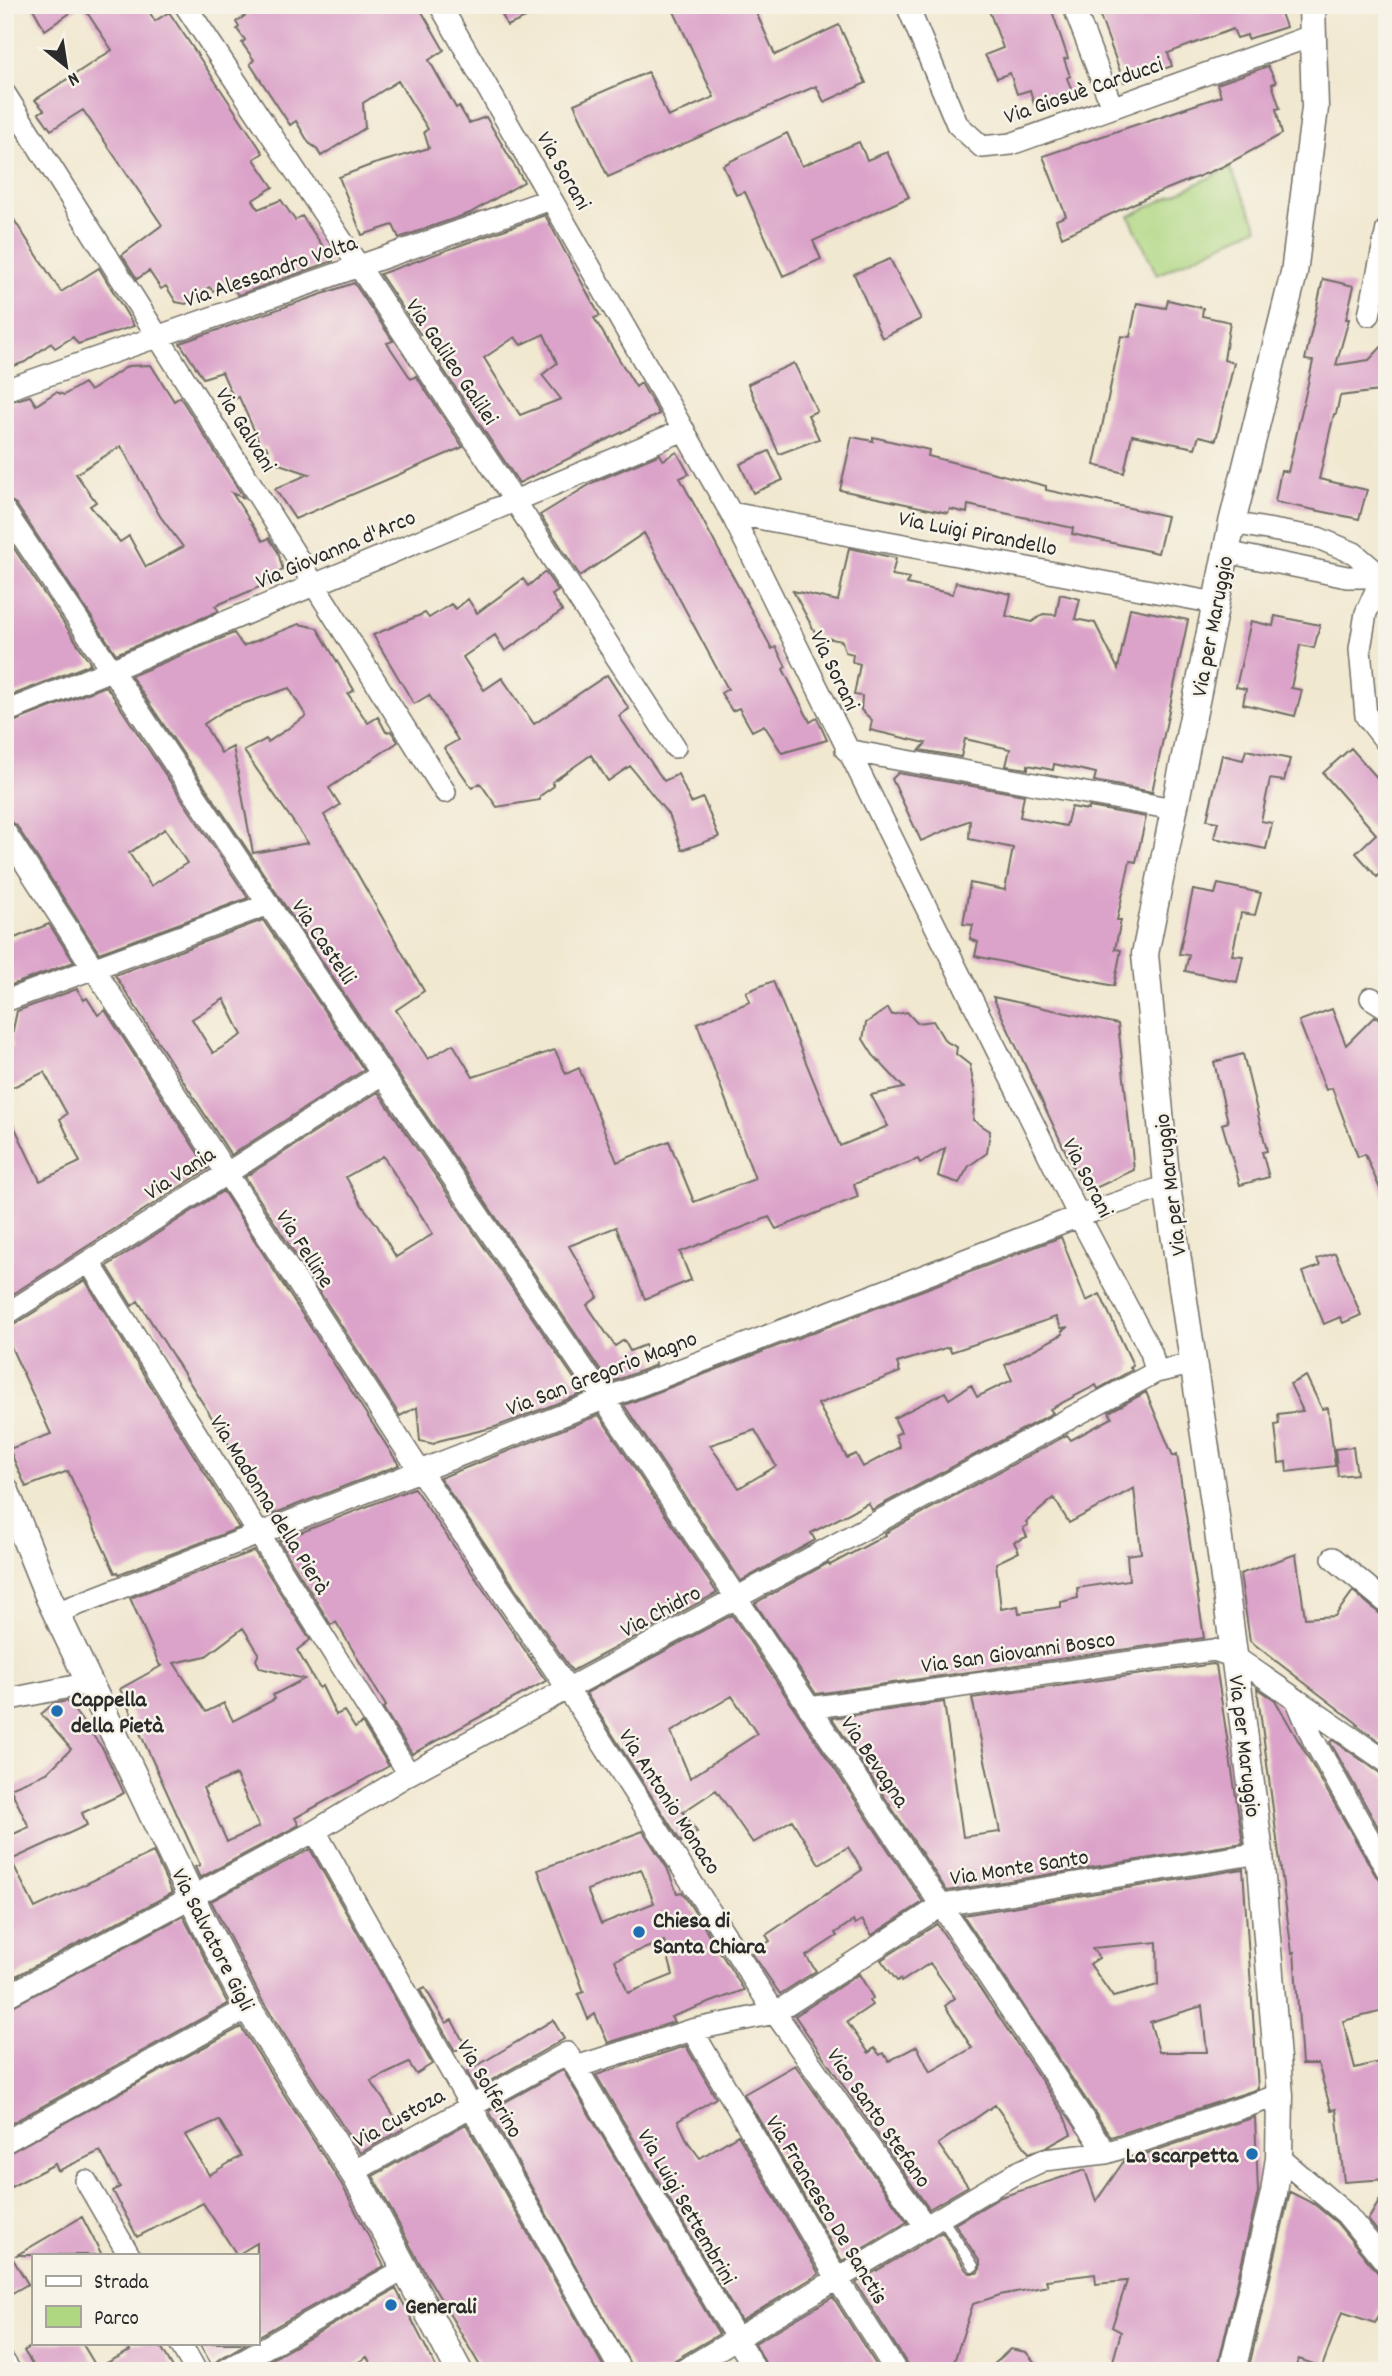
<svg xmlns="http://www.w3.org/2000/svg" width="1392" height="2376" viewBox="0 0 1392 2376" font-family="Dekko,sans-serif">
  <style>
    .green { fill: #afd782; stroke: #6d8156; stroke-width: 2 }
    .building { fill: #dba3c9; fill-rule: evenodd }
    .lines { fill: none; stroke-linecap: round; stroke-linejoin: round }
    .service-casing { stroke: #706d65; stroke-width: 13 }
    .minor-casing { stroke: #706d65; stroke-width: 24 }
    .tertiary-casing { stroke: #706d65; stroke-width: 29 }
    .service { stroke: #fff; stroke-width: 10 }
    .minor { stroke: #fff; stroke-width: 21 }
    .tertiary { stroke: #fff; stroke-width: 26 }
    .poi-dot { fill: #1f6fb2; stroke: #f7f3e8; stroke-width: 2.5 }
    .labels { text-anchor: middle; stroke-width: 5; stroke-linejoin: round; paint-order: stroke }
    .street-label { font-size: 23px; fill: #2b2b2b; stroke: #f7f3e8 }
    .poi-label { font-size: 23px; font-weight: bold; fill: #2b2b2b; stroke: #f7f3e8; text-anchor: start }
  </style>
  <rect width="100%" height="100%" fill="#f7f3e8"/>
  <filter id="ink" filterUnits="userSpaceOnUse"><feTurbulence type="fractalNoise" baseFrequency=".0143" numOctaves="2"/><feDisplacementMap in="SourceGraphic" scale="14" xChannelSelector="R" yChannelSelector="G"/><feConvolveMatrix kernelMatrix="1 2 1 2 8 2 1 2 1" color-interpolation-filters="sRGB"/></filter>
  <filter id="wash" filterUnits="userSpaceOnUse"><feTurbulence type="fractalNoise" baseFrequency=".00686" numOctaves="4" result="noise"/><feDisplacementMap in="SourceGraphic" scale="28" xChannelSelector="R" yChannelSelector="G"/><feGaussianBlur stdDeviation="1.57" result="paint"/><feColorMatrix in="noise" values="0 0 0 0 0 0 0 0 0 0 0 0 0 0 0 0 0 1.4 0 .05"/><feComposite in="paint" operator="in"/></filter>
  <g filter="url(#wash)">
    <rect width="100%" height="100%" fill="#f1e8d0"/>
    <path class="green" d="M1230,168L1258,227L1157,275L1129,216Z"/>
    <g id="blocks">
      <path class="building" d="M31,5H82L45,30Z
        M82,5H145L155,21L169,12L263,153L254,159L273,187L253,200L258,209L281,200L295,220L302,216L333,261L238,295L228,281L213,291L209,287L186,304L176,302L166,286L161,289L149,271L137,279L122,255L162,225L83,110L51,130L39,113L44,110L35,100L112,50Z
        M261,5H418L444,50L429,60L456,108L459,106L469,123L486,117L524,182L470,213L399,238L393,225L362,235L339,177L371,165L429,148L424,132L428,129L398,81L363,103L365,128L321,156L316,148L309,143L296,121L290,125L250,64L254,60L242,43L245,40L237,29L239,27L236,22Z
        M498,5H556L507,26Z
        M671,5H753L775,55L839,25L866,83L824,102L816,86L608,177L574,104L648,72L668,117L714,97Z
        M987,5H1032L1034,10L1050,5L1068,58L1064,59L1070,76L1067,78L1072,91L1034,104L1030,90L1017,94L1010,73L997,78L985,55L1003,48Z
        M1096,5H1278L1286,27L1248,39L1247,35L1237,38L1233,29L1168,53L1172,66L1124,82Z
        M1268,66L1276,82L1272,84L1280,108L1276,109L1282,134L1222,167L1152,195L1062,237L1056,220L1066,216L1043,156L1221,96L1217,84Z
        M787,133L802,166L859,142L867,160L887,152L909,197L813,241L821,259L783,276L745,192L736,195L723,165Z
        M5,206L61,292L99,268L134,326L78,344L73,337L55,348L51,343L25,362L5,369Z
        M545,215L600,316L594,318L636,387L641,383L659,414L519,483L439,363L444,361L425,333L420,334L380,274ZM544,334L557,363L542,375L561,399L520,415L484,358L515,337L521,345Z
        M890,259L921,319L882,338L854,274Z
        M1323,279L1354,286L1346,319H1349L1336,365L1369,360L1387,341V390L1340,396L1336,414H1334L1319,479L1367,490L1359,519L1275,502L1281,470L1288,472L1313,361L1305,360Z
        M354,283L393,341L387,343L411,379L416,376L463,447L295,519L275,489L309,474L273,462L266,446L262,448L239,397L234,399L222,372L203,378L180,343Z
        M1168,300L1203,308L1202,316L1230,322L1224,360L1234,363L1216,440L1199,436L1195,448L1132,435L1124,473L1094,465L1121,336L1130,337L1137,303L1166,308Z
        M794,363L817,411L808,415L819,439L779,454L748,384Z
        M151,365L174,401L180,397L244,498L232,493L263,541L269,538L278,552L283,570L275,574L276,580L215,606L219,611L116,654L16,504L5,498V403L30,396L36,405L56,392L64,395L84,383L90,391L128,366ZM121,446L160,516L183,547L146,567L129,536L120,542L90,506L96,502L76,474Z
        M852,437L873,441V437L929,450L928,456L1046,486V490L1167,516L1158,553L1072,534L1073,528L968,505L967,513L950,509L948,513L840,490Z
        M769,451L783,480L753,493L740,464Z
        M677,452L689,474L680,478L772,649L776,647L786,667L783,669L810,722L817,718L827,740L782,753L764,725L752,731L739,708L732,711L721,693L728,689L644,533L580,576L540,515L594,482L660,454L663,460Z
        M5,535L91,664L5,698Z
        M849,548L896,558L892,575L909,578L907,584L953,594L956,582L1011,594L1006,616L1032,622L1043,614L1056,615L1060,594L1080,599L1075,619L1095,623L1118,669L1130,608L1188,620L1152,792L1094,781L1096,773L1054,764L1053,770L1028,765V769L1006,766L1010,749L965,739L961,757L920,750L926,743L870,730L872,720L861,710L862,696L854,695L860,664L852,662L853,654L845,652L842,641L817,636L793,591L838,601Z
        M545,572L558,591L552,595L562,611L505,651L495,635L463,657L484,690L502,678L534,724L607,675L629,709L619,716L664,781L678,774L691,803L703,798L719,837L682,850L670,817L630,766L608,781L591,755L552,782L554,786L540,796V800L497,807L480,783L472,788L444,748L458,740L429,695L414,704L373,635L425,613L429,618L451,604L456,609L468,599L477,613L523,579L528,586Z
        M1275,616L1320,625L1314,648L1300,645L1291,688L1302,690L1295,716L1243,704L1246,689L1236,687L1251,621L1273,626Z
        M299,624L317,628L354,690L348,694L368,723L378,717L386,732L391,731L398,742L329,788L340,805L324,815L424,991L396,1010L428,1059L453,1044L473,1077L555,1050L566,1074L579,1068L617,1162L669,1141L694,1202L755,1179L697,1023L750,1002L746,992L773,981L840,1146L888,1126L871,1095L904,1088L873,1055L863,1039L866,1023L888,1008L892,1015L907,1012L917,1023L933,1021L945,1041L957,1047L956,1054L970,1065L975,1093L973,1120L990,1131L987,1153L969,1166L959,1183L938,1176L945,1148L920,1163L918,1159L854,1184L858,1197L776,1229L769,1217L680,1252L691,1280L645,1299L616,1227L569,1246L598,1297L587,1305L615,1346L624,1340L630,1351L645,1345L656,1365L609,1383L393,1067L131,676L234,633L243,646ZM289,688L306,716L268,742L266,739L244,751L308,843L253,853L233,747L221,753L204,724L225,710Z
        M106,686L248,898L99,953L16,825L5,819V725ZM165,829L187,863L151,886L129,853Z
        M1351,748L1387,789V868L1377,877L1356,853L1376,834L1323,773Z
        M1246,750L1290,759L1284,781L1270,779L1261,821L1272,823L1266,849L1214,838L1218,822L1207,820L1222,755L1243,760Z
        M898,773L1024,795L1020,817L1066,826L1071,807L1088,810L1089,807L1146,817L1136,862L1130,861L1117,920H1121L1115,949L1121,950L1114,986L975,956L978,942L970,939L973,925L963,924L970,883L1005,890L1013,848L969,839L970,820L921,841L892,779Z
        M1218,884L1261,893L1255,915L1241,913L1232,955L1243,956L1237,982L1185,971L1189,955L1179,954L1193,890L1215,894Z
        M263,920L364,1070L231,1155L115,975ZM224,999L242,1035L213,1053L192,1019Z
        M49,924L74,962L6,987L5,942Z
        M77,989L84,1000L87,998L98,1015L105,1010L208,1169L5,1299V1107L40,1181L80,1162L60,1119L67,1114L44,1072L5,1091V1050L13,1047L11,1039L17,1011Z
        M993,997L1118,1024L1134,1170L1085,1193Z
        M1332,1009L1346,1045L1375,1016L1387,1024V1205L1365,1154L1358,1157L1332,1088L1326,1090L1299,1021Z
        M1243,1054L1267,1151L1262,1152L1269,1177L1240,1185L1222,1124L1228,1122L1214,1062Z
        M378,1092L584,1393L495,1427L438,1441L434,1444L420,1441L417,1407L400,1416L245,1177ZM383,1156L433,1234L396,1257L377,1225L361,1204L346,1177Z
        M223,1191L399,1465L273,1514L138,1301L132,1306L107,1266Z
        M1061,1237L1086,1301L1100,1294L1133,1365L1130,1367L1132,1370L1098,1389L1096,1385L1050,1409L1053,1413L872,1510L868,1503L811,1533L815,1540L741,1581L624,1405ZM1056,1317L1061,1328L1069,1327L1062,1331L1063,1334L1005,1365L1012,1380L977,1397L971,1385L949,1399L945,1392L894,1418L901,1432L895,1435L900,1447L863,1467L856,1454L847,1458L818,1404L900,1372L897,1363L949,1347L951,1352ZM755,1430L776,1466L739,1488L710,1445Z
        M1335,1253L1361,1315L1343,1323L1340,1317L1324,1324L1303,1272L1320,1266L1317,1259Z
        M85,1280L239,1528L119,1574L118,1572L115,1573L68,1471L26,1487L9,1449L51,1434L5,1334V1328L12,1326Z
        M1306,1376L1322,1409L1328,1408L1335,1466L1287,1472L1286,1462L1279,1463L1275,1425L1279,1424L1278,1414L1303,1411L1290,1384Z
        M1146,1392L1173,1456L1177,1454L1204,1638L816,1694L755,1603L828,1563L830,1565L886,1535L885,1533L1067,1435L1071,1440L1112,1418L1109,1412ZM1134,1488L1141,1553L1127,1555L1129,1580L1077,1588L1078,1598L1061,1602V1607L1019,1613L1018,1606L1001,1609L996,1563L1019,1552L1014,1542L1027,1537L1023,1528L1028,1525L1026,1522L1054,1498L1069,1523Z
        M599,1415L717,1593L572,1671L440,1478Z
        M1353,1447L1357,1474L1338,1476L1335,1449Z
        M414,1488L546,1681L412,1754L383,1708L386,1706L336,1622L331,1625L279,1541Z
        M254,1551L310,1640L297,1650L319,1688L322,1686L336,1715L344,1711L355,1728L362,1723L389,1766L295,1818L299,1825L200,1878L195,1867L200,1865L120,1689L163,1665L160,1666L130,1598ZM243,1628L259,1653L256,1660L260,1668L304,1679L273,1695L275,1699L233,1721L224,1703L206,1712L174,1663L206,1656ZM236,1775L259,1827L227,1842L203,1788Z
        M1296,1554L1305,1618L1335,1616L1353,1591L1379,1613L1387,1616L1386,1746L1357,1725L1358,1724L1250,1641L1240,1574Z
        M732,1615L923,1902L872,1935L862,1920L855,1924L853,1921L835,1933L837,1936L806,1956L816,1971L780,1994L752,1953L770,1941L766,1935L862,1870L848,1847L819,1864L792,1820L753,1843L716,1790L683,1812L697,1832L681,1842L586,1693ZM732,1696L757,1734L690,1778L671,1732Z
        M1213,1664L1216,1665L1243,1843L947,1891L832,1718L944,1702L963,1837L1000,1832L972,1698Z
        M1257,1688L1275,1700L1376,1876L1387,1883V2010L1343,2021L1355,2068L1387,2060V2179L1344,2182L1336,2109L1331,2110L1318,2064H1302L1294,1952L1292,1953Z
        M67,1701L103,1749L124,1793L82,1813L87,1825L11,1860L35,1908L153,1852L172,1893L5,1982V1838L29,1827L10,1788L47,1773L71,1749L41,1714L53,1704Z
        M1333,1740L1387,1778V1843L1330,1742Z
        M643,1831L667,1868L677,1893L682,1892L744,1990L671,2017L674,2022L608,2043L595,2014L588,2019L578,1994L584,1992L538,1870ZM641,1869L654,1903L601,1924L587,1890ZM664,1941L673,1975L628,1993L615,1960Z
        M310,1849L432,2064L416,2074L409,2063L371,2081L403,2129L360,2153L262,2000L211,1901Z
        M1243,1869L1258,2089L1111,2137L963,1915ZM1157,1942L1158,1985L1113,1997L1090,1964L1099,1958L1092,1948ZM1202,2006L1207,2052H1159L1150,2022Z
        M183,1916L228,2004L5,2127V2010Z
        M937,1924L1063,2113L1071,2134L1049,2146L1029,2153L995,2105L938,2144L968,2186L929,2209L795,2016L859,1974L873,1998L869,2001L872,2005L847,2022L869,2053L874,2048L880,2055L883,2053L889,2061L917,2046L930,2072L972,2048L945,2006L955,1998L930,1963L901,1982L900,1979L897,1981L881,1960Z
        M425,1988L446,2023L452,2020L465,2045L455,2051L420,1990Z
        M553,2020L564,2039L476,2089L467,2072Z
        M241,2027L342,2185L384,2266L257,2337V2243L237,2255L203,2203L137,2237L113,2191L120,2187L100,2151L58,2171L55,2164L5,2190V2155ZM219,2120L241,2156L209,2175L185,2135Z
        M686,2046L716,2098L678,2121L688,2142L700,2158L738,2135L819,2274L741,2321L596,2075Z
        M795,2065L907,2222L842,2261L744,2094Z
        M563,2070L719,2334L675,2360L669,2371H634L489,2111Z
        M1255,2117L1258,2192L1217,2371H1138L1113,2361L1121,2332L1112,2327L1127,2281L1096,2284L1095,2274L1046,2280L1048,2286L1000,2295L973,2304L951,2371H909L907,2364L856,2283L942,2232L966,2270L970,2273H977L980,2269V2262L955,2224L1001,2197L1085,2170L1096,2201L1124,2161Z
        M466,2124L606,2371H483L420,2264L373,2176Z
        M1387,2188V2243L1368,2220Z
        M1290,2192L1314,2204L1337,2223L1377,2272L1387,2277V2291L1375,2323L1342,2312L1322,2367L1299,2359L1294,2371H1248Z
        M82,2217L102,2255H17Z
        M5,2246L28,2284L5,2297Z
        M396,2289L438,2371H375L367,2357L344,2371H251Z
        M833,2297L880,2371H769L755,2343Z
        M37,2343H82L97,2368L130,2351L126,2343H159L175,2371H37L24,2351Z
        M199,2343H247L218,2360L212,2366Z
        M1010,2349L1026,2352L1042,2371H987Z"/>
    </g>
  </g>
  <g filter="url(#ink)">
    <use href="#blocks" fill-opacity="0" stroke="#706d65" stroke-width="2"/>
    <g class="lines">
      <defs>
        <path id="service" d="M941,2217L973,2266"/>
        <path id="minor" d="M185,5L515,501L675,747
          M440,5L731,513L1079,1216L1151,1352L1156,1372
          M907,5L957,124L982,147L1011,144L1314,35
          M1073,5L1112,107
          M5,94L445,792
          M1369,315L1387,229
          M5,390L551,199
          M5,511L382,1074L604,1399L1106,2153
          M731,513L1216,603
          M1226,552L1347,577H1382L1354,553L1318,538L1232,523
          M1387,571L1382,577L1366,613L1360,649L1366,716L1387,743
          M5,712L111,670L684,430
          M846,750L1174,809
          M5,832L420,1471L568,1689L775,2013L942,1905L1260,1853
          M1371,998L1387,1008
          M5,1001L269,904
          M89,1262L409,1774
          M5,1315L382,1074
          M1333,1558L1387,1603
          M56,1613L604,1399L1079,1216L1167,1186
          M5,1700L90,1683
          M1297,1701L1313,1739L1387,1870
          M809,1708L1214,1650L1235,1657L1387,1762
          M315,1831L621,2371
          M5,1997L315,1831L409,1774L1156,1372L1192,1364
          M576,2067L756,2371
          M5,2142L248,2008
          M1279,2157L1346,2214L1387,2264
          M353,2172L567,2053L576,2067L692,2030
          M86,2181L129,2255
          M180,2343L196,2371
          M5,2363L10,2371
          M224,2371L405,2269
          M682,2371L1014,2174L1044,2160L1106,2153L1280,2095
          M896,2371L838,2280L692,2030L775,2013L926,2227"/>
        <path id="tertiary" d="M5,1489L49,1598L205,1925L248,2008L356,2177L459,2371
          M1232,2371L1274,2193L1279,2157L1280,2095L1260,1853L1215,1509L1167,1186L1145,954L1232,523L1294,273L1315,108L1312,5"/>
      </defs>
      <use href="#service" class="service-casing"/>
      <use href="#minor" class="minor-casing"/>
      <use href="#tertiary" class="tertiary-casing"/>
      <use href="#service" class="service"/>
      <use href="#minor" class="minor"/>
      <use href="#tertiary" class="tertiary"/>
    </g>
  </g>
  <g class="poi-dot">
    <circle cx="57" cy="1711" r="7"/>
    <circle cx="639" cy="1932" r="7"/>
    <circle cx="1252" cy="2154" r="7"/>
    <circle cx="391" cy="2305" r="7"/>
  </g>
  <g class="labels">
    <g class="street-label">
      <text transform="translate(1083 89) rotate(-19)" y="8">Via Giosuè Carducci</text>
      <text transform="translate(565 170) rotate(60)" y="8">Via Sorani</text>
      <text transform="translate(270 270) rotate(-19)" y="8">Via Alessandro Volta</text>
      <text transform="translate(453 361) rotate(56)" y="8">Via Galileo Galilei</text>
      <text transform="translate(247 429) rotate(58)" y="8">Via Galvani</text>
      <text transform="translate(978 532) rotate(11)" y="8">Via Luigi Pirandello</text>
      <text transform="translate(335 548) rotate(-23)" y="8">Via Giovanna d'Arco</text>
      <text transform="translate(1211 626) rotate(-79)" y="8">Via per Maruggio</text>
      <text transform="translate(836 670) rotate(64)" y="8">Via Sorani</text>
      <text transform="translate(325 941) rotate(56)" y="8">Via Castelli</text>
      <text transform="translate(179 1172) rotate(-33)" y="8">Via Vania</text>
      <text transform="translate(1089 1177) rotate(63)" y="8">Via Sorani</text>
      <text transform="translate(1169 1185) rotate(-97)" y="8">Via per Maruggio</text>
      <text transform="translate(306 1248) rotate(57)" y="8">Via Felline</text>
      <text transform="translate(601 1372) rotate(-21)" y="8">Via San Gregorio Magno</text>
      <text transform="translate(271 1504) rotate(58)" y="8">Via Madonna della Pierà</text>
      <text transform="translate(660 1610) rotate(-28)" y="8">Via Chidro</text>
      <text transform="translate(1018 1651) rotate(-8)" y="8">Via San Giovanni Bosco</text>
      <text transform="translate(1246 1746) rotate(83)" y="8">Via per Maruggio</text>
      <text transform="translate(876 1761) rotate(56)" y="8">Via Bevagna</text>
      <text transform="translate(671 1801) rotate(57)" y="8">Via Antonio Monaco</text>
      <text transform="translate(1019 1866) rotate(-9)" y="8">Via Monte Santo</text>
      <text transform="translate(214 1939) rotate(63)" y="8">Via Salvatore Gigli</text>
      <text transform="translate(491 2088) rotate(60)" y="8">Via Solferino</text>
      <text transform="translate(398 2117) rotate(-29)" y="8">Via Custoza</text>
      <text transform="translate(880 2117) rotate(55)" y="8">Vico Santo Stefano</text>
      <text transform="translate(688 2206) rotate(60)" y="8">Via Luigi Settembrini</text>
      <text transform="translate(828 2209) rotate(59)" y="8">Via Francesco De Sanctis</text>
    </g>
    <g class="poi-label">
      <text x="71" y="1706">Cappella<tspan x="71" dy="26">della Pietà</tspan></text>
      <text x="653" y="1927">Chiesa di<tspan x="653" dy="26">Santa Chiara</tspan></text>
      <text x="1238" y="2162" text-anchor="end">La scarpetta</text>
      <text x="405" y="2313">Generali</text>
    </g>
  </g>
  <rect width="1392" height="2376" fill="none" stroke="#f7f3e8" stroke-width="28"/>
  <rect x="32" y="2254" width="228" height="91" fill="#f7f3e8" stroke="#a5a39c" stroke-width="2"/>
  <rect x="46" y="2276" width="35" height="10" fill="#ffffff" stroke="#a5a39c" stroke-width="2"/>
  <text x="94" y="2288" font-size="21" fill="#2b2b2b">Strada</text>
  <rect x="46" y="2306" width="35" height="21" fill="#afd782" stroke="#a5a39c" stroke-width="2"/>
  <text x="94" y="2324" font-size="21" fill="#2b2b2b">Parco</text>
  <g transform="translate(66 66) rotate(150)" stroke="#f7f3e8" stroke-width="5" paint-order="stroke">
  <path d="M0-5L12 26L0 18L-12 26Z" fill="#2b2b2b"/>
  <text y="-10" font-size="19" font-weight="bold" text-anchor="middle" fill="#2b2b2b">N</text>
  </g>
</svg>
